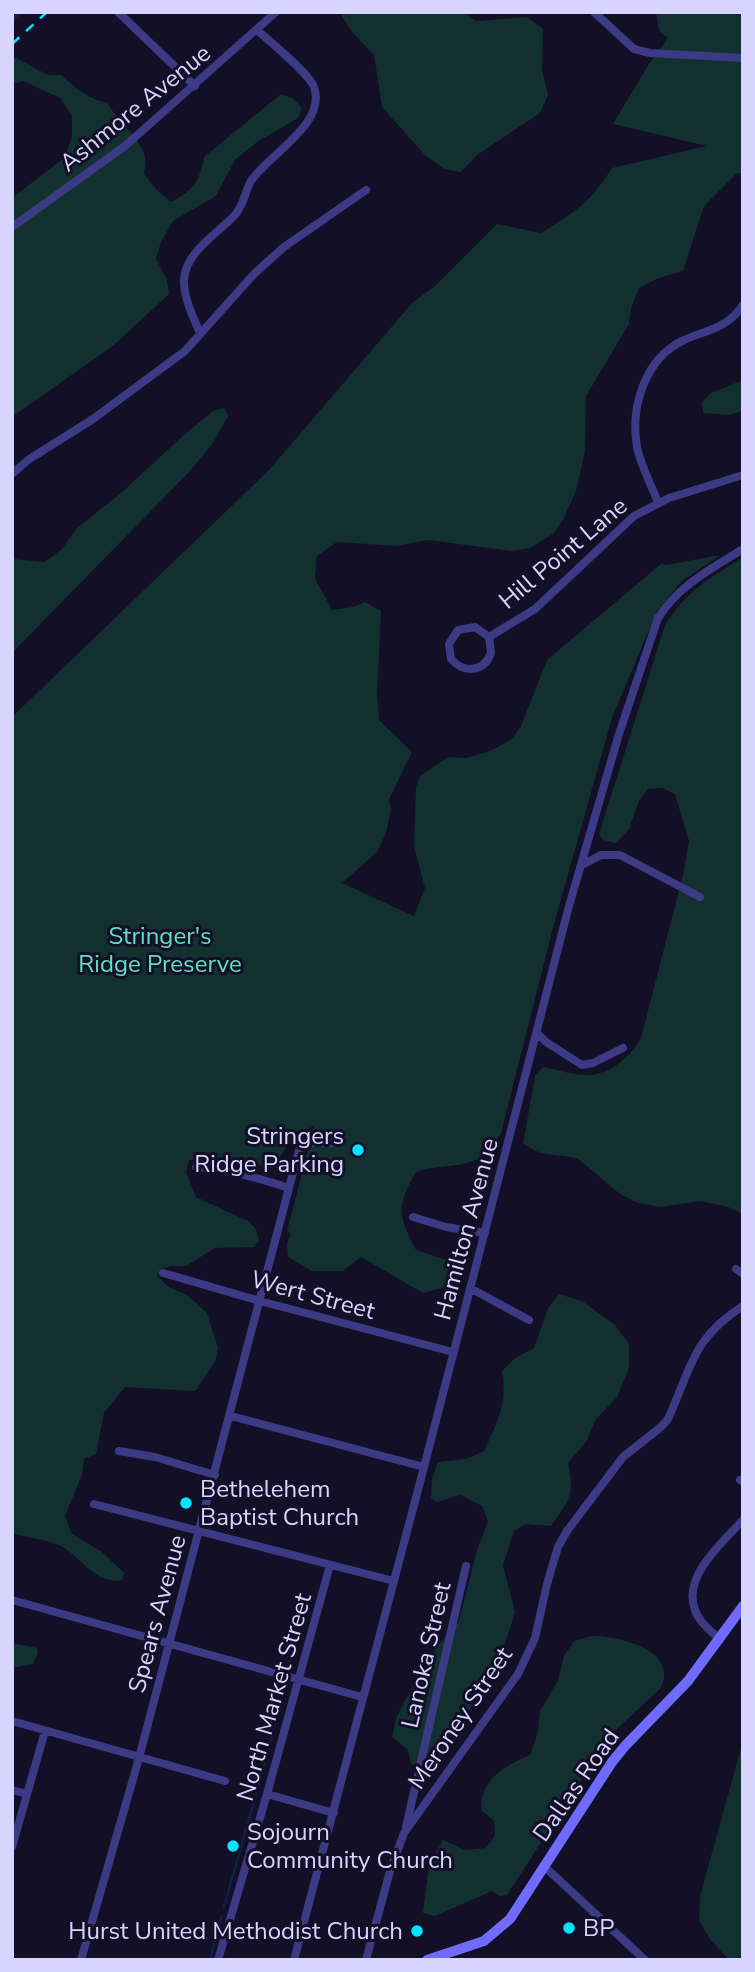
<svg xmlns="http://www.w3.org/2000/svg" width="755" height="1972" viewBox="0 0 755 1972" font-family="'Nunito Sans',sans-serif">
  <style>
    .green { fill: #12302f }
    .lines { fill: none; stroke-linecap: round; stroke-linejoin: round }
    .stream { stroke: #0c2248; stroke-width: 2.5 }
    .street { stroke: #3d3a85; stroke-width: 8 }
    .secondary { stroke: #6f6bff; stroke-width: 10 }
    .rail { stroke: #00e5ff; stroke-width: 2.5; stroke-dasharray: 10 9; stroke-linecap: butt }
    .poi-dot { fill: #00e5ff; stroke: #130f26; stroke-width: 2.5 }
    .labels { text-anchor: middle; stroke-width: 6; stroke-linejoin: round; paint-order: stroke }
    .street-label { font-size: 24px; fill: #d9d4ff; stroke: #130f26 }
    .park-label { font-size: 24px; fill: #5fe0c0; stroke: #130f26 }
    .poi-label { font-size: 24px; fill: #d9d4ff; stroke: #130f26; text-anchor: start }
  </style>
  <rect width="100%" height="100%" fill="#130f26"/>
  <path class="green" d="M339,12H464L477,21L527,17L543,29L542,70L548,95L540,113L477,155L461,172L444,169L425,155L382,107L374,55L353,33Z
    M656,12H743V174L737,173L704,206L683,271L659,278L639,288L631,308L629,324L586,396L585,452L576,491L563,520L553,534L530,548L511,551L428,540L396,546L337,542L317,556L315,578L332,610L353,607L365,602L381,611L377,696L379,720L412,752L389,799L391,810L386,833L377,852L342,883L414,916L425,888L414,846L416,787L420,776L448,757L467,758L490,751L511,740L521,726L547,660L662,563L666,565L720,555L682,581L657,611L612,718L554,924L501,1133C496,1141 491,1151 483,1156C464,1169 437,1164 416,1172C396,1207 398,1215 416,1250L455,1263L459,1272L446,1287L423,1293L361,1257L343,1271H312L288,1257L287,1244L291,1234L287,1231L314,1126C305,1130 296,1134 289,1143C283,1151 281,1159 271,1166C243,1163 218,1155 189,1160L186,1172L196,1197L248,1221L256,1229L259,1241L254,1247L215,1248L186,1266H172L161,1269L157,1276L169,1287L187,1295L207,1313L218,1348L215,1362L195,1391L125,1387L104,1413L96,1454L84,1459L82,1475L65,1516L72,1534L102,1552L124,1573L122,1580C95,1585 83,1558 61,1546C47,1539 27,1538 12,1533V717L269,470L412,303L435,286L497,224L541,233C575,212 591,202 612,168L707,146L613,124L649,64L668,38L659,31Z
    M12,56L48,75H62C76,89 88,99 108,103C117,122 139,136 145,156C146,161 145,169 144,174L156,189L171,202C194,189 199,183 204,157L281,94L292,98L302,107L298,118L257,142L235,160L216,196L173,221L161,242L156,259L167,280L169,294L114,345L12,417V198L64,158L72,137V116L60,98L23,81L12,84Z
    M743,380V411L729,415L703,413L702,402L711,393Z
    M224,408L228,416L213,443L190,471L12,653V559L45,562L62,549L76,529L121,493L184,435L213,411Z
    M743,557V1214L728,1207L701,1201L661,1207L638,1203L620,1194L577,1158L540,1153L523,1144L535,1076L543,1067C557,1069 574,1076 588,1075C612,1074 629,1057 641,1038L683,875L689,841L675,794L663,788L648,789L639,801L629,829L616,843L603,840L599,834L665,625C687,590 709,579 743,557Z
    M559,1294L582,1301L615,1325L629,1344V1368L617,1397L596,1419L586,1442L568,1463C575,1495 569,1501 551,1526L526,1524L514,1531L503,1565L515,1612L508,1635L494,1671L465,1717L447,1752L433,1769L411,1764L408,1750L392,1737L397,1716L416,1680L433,1652L459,1621L477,1550L488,1521L482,1506L460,1495L437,1502L431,1498L432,1478L438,1462L466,1459L484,1451C497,1423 508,1403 502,1371L514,1359L534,1348L548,1308Z
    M591,1636C619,1636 681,1650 660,1689L618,1728L601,1750L507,1895L499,1896L492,1891L435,1916L423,1913L429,1864L443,1840L465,1850L486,1848L495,1835L494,1821L481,1810C480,1779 505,1766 530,1755L538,1732L540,1711L558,1680L564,1656L574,1641Z
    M12,1643L37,1648L38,1653L33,1664L12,1668Z
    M743,1741V1960H729L710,1939L699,1921L700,1896Z"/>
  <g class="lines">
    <path class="stream" d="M12,20L21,12
      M288,1668L293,1646
      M256,1795L286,1683
      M224,1907L253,1805
      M217,1934L222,1916
      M210,1960L214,1944"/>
    <path class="street" d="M118,12L195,86
      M594,12L634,49L650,53L743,58
      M12,227L125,146L276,12
      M200,333C193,317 184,299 184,281C184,253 218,233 235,215C244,205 245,191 251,181C269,154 327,124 314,87C309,73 269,41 257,30
      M12,474L28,460L93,419L185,351L254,274L284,247L366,190
      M658,502C651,485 641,466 637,447C630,407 645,358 684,340C707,330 728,328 743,305
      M489,637L475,627L458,630L449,644L451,659C464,674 484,672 491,653L489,637L535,609L634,516L669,498L743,475
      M582,865L601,855H620L700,897
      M537,1033L546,1042L582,1065L593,1063L623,1048
      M196,1167C228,1169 258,1178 289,1188
      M413,1217L446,1227L485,1233
      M736,1269L743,1274
      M163,1273L260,1301L453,1352
      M470,1288L529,1320
      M231,1416L424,1467
      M119,1451L155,1457L215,1475
      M740,1480L743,1482
      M94,1504L394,1581
      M12,1600L362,1697
      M720,1640C711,1631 699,1622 695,1610C682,1576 723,1542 743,1520
      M12,1721L225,1781
      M12,1790L27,1794
      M267,1794L334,1813
      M406,1827L466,1566
      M12,1847L45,1731
      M545,1867L645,1960
      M81,1960L139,1758L299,1150L304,1143H332
      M218,1960L267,1794L330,1565
      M294,1960L424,1467L569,906L619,734L658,618C679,585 711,569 743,549
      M366,1960L390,1871L404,1833L518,1674L535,1638L547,1584L558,1547L567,1531L623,1457L661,1427L668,1419C691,1369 692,1338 743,1306"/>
    <path class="secondary" d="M427,1960L484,1941L510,1919L612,1762L625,1746L688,1681L743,1606"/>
    <path class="rail" d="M12,44L47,12"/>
  </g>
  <g class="poi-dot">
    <circle cx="358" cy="1150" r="7"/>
    <circle cx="186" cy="1503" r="7"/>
    <circle cx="233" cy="1846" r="7"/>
    <circle cx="569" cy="1928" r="7"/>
    <circle cx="417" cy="1931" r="7"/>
  </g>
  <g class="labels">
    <g class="street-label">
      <text transform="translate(135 108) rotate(-39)" y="8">Ashmore Avenue</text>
      <text transform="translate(563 553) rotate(-40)" y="8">Hill Point Lane</text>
      <text transform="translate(466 1229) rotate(-75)" y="8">Hamilton Avenue</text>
      <text transform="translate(313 1295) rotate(15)" y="8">Wert Street</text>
      <text transform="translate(157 1614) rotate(-75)" y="8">Spears Avenue</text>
      <text transform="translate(426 1655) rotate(-77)" y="8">Lanoka Street</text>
      <text transform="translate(274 1697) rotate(-74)" y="8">North Market Street</text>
      <text transform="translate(460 1718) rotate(-56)" y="8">Meroney Street</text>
      <text transform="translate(576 1785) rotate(-55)" y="8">Dallas Road</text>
    </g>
    <g class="park-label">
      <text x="160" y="944">Stringer's<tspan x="160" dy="28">Ridge Preserve</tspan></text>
    </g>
    <g class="poi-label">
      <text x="344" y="1144" text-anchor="end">Stringers<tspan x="344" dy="28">Ridge Parking</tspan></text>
      <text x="200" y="1497">Bethelehem<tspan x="200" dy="28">Baptist Church</tspan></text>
      <text x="247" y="1840">Sojourn<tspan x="247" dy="28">Community Church</tspan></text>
      <text x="583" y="1936">BP</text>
      <text x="403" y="1939" text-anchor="end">Hurst United Methodist Church</text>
    </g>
  </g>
  <rect width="755" height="1972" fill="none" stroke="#d9d4ff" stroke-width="28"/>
</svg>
